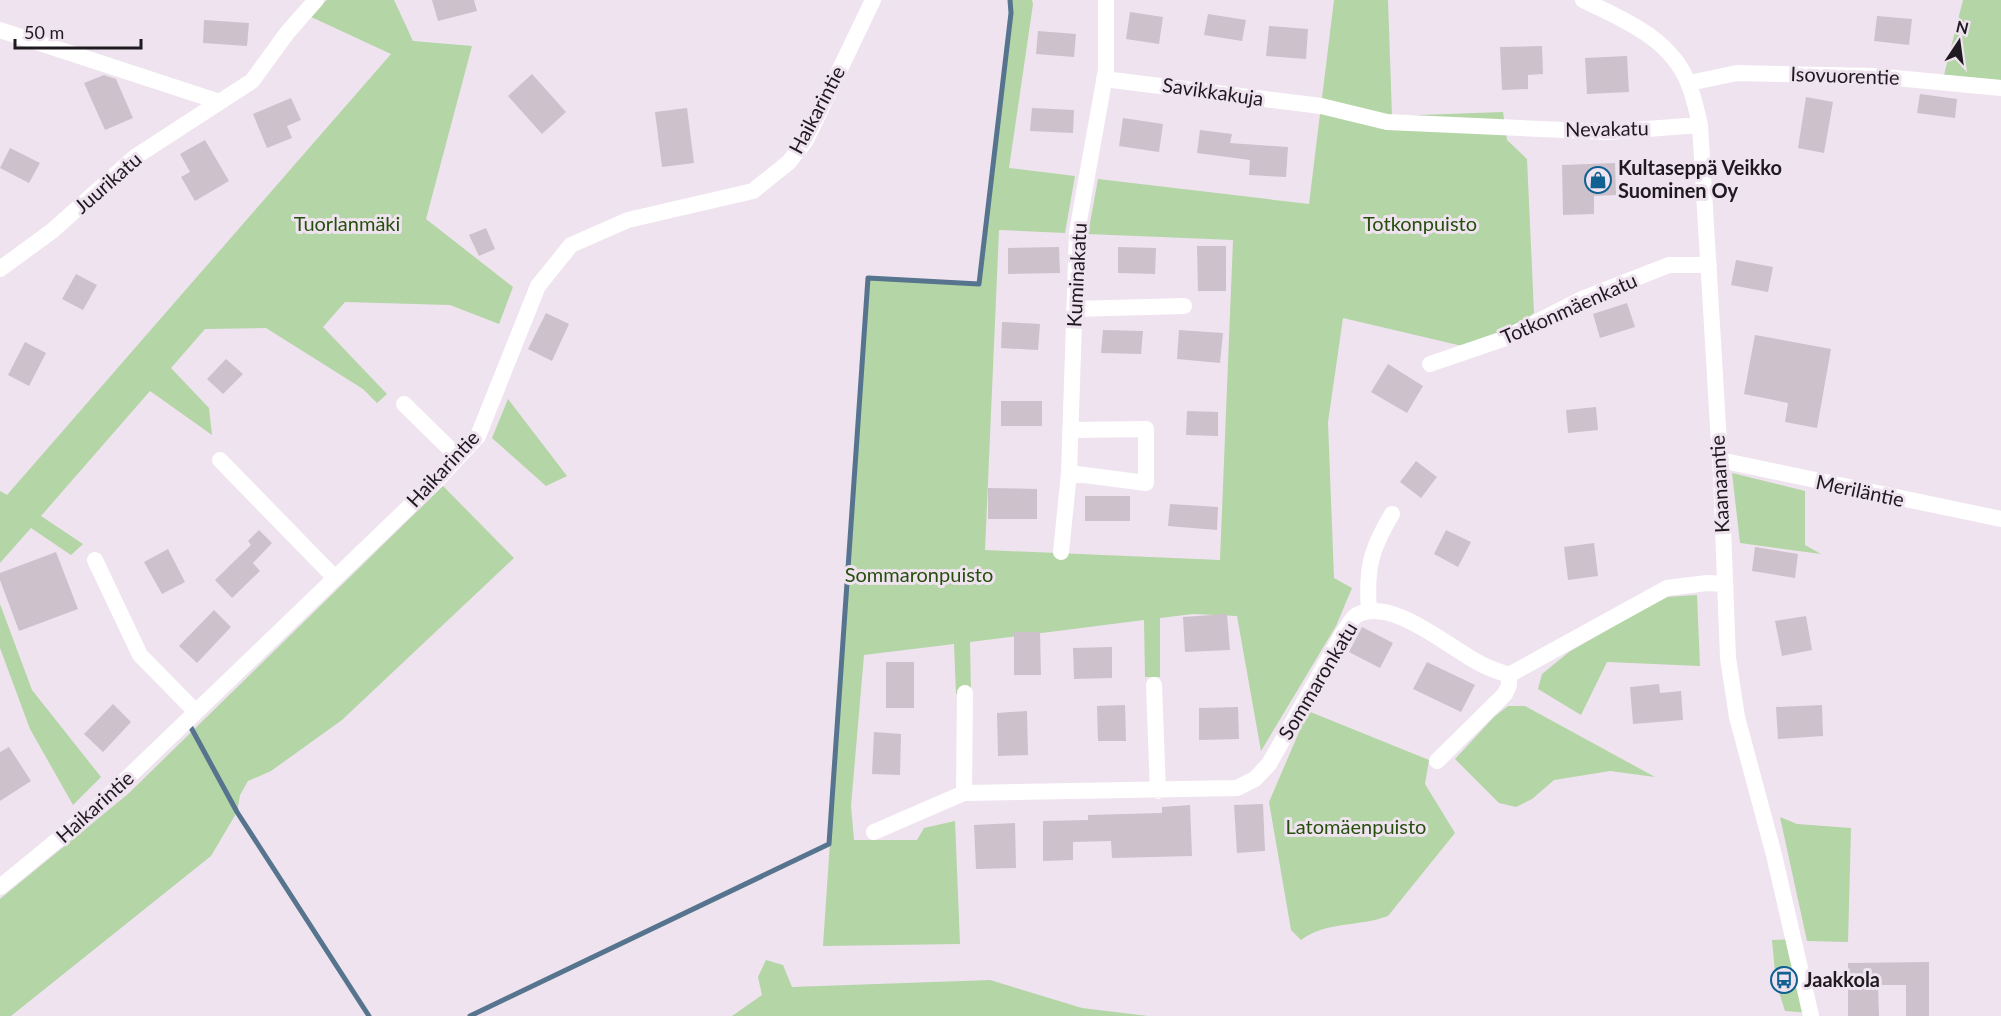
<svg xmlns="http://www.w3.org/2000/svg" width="2001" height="1016" viewBox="0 0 2001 1016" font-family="Lato,sans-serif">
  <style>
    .green { fill: #b4d5a6 }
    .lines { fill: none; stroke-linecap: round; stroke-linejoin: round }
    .stream { stroke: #56748e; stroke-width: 5 }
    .building { fill: #cdc1cc }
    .minor { stroke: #fff; stroke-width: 16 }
    .labels { text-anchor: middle; stroke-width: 6; stroke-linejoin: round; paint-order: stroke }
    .street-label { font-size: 20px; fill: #1f1a1f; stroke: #efe3ef }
    .poi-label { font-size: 20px; font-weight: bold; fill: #1f1a1f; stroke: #efe3ef; text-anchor: start }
    .park-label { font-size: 20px; fill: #264f0e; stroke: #efe3ef }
  </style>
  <rect width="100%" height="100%" fill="#efe3ef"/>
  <path class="green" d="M327,0H394L413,41L472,46L426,219L513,287L499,324L450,305L345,302L323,327L387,394L377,403L363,389L266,328L205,329L171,368L209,408L212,435L150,391L41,516L83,544L71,555L31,528L0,563V491L7,495L391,54L309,16Z
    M1010,0H1032L1033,4L1009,168L1075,176L1065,233L999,230L985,550L1220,560L1233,240L1088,234L1098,179L1309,204L1334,0H1388L1392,116L1503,112L1507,140L1527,159L1534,313L1505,335L1475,349L1343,318L1328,422L1334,578L1352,588L1336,626L1261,751L1237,616L1193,614L1160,618V677H1145L1144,620L970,642L971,694H956L954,644L864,655L851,806L854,840H917L924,828L955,821L960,944L823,946L868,278L979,284L1011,13Z
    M1963,0H2001V80L1944,75Z
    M508,399L567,476L546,486L492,438Z
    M1732,473L1805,491V545L1821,554L1740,543Z
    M443,486L514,558L342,720L271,771L248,781L240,795L237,812L211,856L11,1016H0V899L128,794Z
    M1697,595L1700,666L1607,662L1581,715L1538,689L1542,674L1569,652L1628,618L1665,597Z
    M0,604L32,690L101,777L73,805L30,729L0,648Z
    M1508,706H1525L1655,777L1610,771L1554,780L1532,799L1516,807L1499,803L1455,759L1494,717Z
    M1308,711L1429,760L1425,784L1455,833L1388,916C1359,927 1326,921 1301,940L1291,930L1269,802Z
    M1780,817L1797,824L1851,828L1848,942L1807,941Z
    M1794,939L1811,1013L1785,1011L1776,983L1772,940Z
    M766,960L783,965L792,987L990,980L1082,1008L1148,1016H732L762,995L758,977Z"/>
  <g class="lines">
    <path class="stream" d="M188,722L237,812L369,1016
      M470,1016L829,844L868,278L979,284L1011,13L1010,0"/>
  </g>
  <path class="building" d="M432,0H474L477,11L438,21Z
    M1130,12L1163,17L1159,44L1126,39Z
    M1208,14L1246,20L1242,41L1204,35Z
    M1877,16L1912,19L1909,45L1874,41Z
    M204,20L249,23L247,46L203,43Z
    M1269,26L1308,29L1306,59L1266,56Z
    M1038,31L1076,34L1074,57L1036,54Z
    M1542,46L1543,74L1528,75V89L1502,90L1500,47Z
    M1627,56L1629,92L1587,94L1585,58Z
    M532,74L566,112L542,134L508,96Z
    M104,75L116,79L133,118L105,130L84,83Z
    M1920,94L1957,99L1955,118L1917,113Z
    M1806,97L1833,102L1824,153L1798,148Z
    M291,98L301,120L287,126L292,138L267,148L253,114Z
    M687,108L694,163L662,167L655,112Z
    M1032,108L1074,110L1073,133L1030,131Z
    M1123,118L1163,124L1159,152L1119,146Z
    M1200,130L1232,134L1230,143L1288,147L1286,177L1249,175L1250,160L1197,153Z
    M205,140L229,181L195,201L181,177L190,172L180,154Z
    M10,148L40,163L29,183L0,168Z
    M1615,163L1616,195L1594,196V214L1563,215L1562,165Z
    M486,228L495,249L479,256L469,235Z
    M1197,246H1226V291H1198Z
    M1059,247L1060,273L1008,274V248Z
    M1118,247L1156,248L1155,274L1118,273Z
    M1736,260L1773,267L1768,292L1731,285Z
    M76,274L97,285L83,310L62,299Z
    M1627,303L1635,327L1600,338L1593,314Z
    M546,313L569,324L552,361L528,349Z
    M1002,322L1040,324L1038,350L1001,348Z
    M1103,330L1143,331L1141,354L1101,353Z
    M1179,330L1223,333L1220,363L1177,359Z
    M1755,335L1831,349L1817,428L1785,422L1788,403L1744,394Z
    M25,342L46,353L29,386L8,375Z
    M226,359L243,374L223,394L207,379Z
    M1388,364L1423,386L1407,413L1371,392Z
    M1001,401H1042V426H1001Z
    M1596,407L1598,430L1568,433L1566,410Z
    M1187,411L1218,412V436L1186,435Z
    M1416,461L1437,477L1421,498L1400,482Z
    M988,488L1037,489V519H988Z
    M1085,496H1130V521H1085Z
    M1170,504L1218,507L1217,530L1168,526Z
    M259,530L272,543L253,563L260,571L232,598L215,580L251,545L248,541Z
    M1446,530L1471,542L1458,567L1434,554Z
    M1594,543L1598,576L1568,580L1564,547Z
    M1755,547L1798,554L1795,578L1752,571Z
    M168,549L185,582L162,594L144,562Z
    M56,552L78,609L19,631L0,580V573Z
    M214,610L231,627L197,663L179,646Z
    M1227,614L1230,650L1185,652L1183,617Z
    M1806,616L1812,650L1782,656L1775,621Z
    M1362,627L1393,643L1380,668L1349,652Z
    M1014,632H1040L1041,675H1014Z
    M1112,647V678L1074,679L1073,648Z
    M886,662H914V708H886Z
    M1427,662L1475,685L1461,712L1413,689Z
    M1659,684L1660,693L1681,691L1683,720L1633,724L1630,687Z
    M113,704L131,722L103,752L84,734Z
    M1125,705L1126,741H1098L1097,706Z
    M1822,705L1823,736L1778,739L1776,707Z
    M1238,707L1239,739L1199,740V708Z
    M1027,711L1028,755L998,756L997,713Z
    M874,732L901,734L900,775L872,774Z
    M9,747L31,781L0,801V752Z
    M1263,804L1265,851L1237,853L1234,805Z
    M1190,805L1192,856L1112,858L1111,841L1073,842V860L1043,861V821L1088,820V815L1162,813V807Z
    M1015,823L1016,868L976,869L974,825Z
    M1929,962V1016H1906V985H1878L1879,1016H1848V963Z"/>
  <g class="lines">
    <path class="minor" d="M1583,0C1623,19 1672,39 1689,85C1694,97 1697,112 1700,125L1721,476L1728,658L1737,717L1774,855L1811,1016
      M0,30L220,102
      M1104,79L1321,106L1387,122L1607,132L1700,125
      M1689,83L1737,73L1875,76L2001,88
      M0,269L52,231L135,157L252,81L287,33L316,0
      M1074,309L1184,306
      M1430,364L1503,339L1582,299L1669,265H1709
      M404,404L458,457
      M220,460L334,577
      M1720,460L2001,519
      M1069,473L1146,483V429L1070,430
      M1061,552L1069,473L1077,232L1106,70V0
      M95,560L140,655L196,712
      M1369,611C1366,569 1370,551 1392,514
      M1154,685L1158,791
      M1437,761L1505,694L1509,685V675
      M964,793L965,693
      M874,832L964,793L1237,788L1255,779L1269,764L1343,633C1347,628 1351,618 1357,615C1393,596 1451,650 1483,665C1491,669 1500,672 1509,675L1667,588L1707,583L1724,584
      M0,887L93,811L438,479L478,436L538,286L571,245L628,220L753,191L789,162L806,140L873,0"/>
  </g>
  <defs>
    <symbol id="shop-ring" viewBox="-11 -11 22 22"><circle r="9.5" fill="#efe3ef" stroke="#106092" stroke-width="1.5"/><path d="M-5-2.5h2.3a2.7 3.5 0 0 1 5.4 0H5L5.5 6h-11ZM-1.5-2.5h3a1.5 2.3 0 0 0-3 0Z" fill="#106092"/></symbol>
    <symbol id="bus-ring" viewBox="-11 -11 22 22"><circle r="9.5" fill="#efe3ef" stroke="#106092" stroke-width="1.5"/><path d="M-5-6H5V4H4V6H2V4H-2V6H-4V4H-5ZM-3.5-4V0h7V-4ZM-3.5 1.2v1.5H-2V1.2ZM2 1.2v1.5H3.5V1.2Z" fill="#106092"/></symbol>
  </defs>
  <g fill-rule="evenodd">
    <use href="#shop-ring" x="1583" y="165" width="30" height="30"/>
    <use href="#bus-ring" x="1769" y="965" width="30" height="30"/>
  </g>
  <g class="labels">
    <g class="street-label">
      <text transform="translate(1845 76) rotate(2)" y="7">Isovuorentie</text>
      <text transform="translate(1213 92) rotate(8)" y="7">Savikkakuja</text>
      <text transform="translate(817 110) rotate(-62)" y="7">Haikarintie</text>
      <text transform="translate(1607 129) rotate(-1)" y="7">Nevakatu</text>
      <text transform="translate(108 183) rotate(-41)" y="7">Juurikatu</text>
      <text transform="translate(1077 275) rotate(-87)" y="7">Kuminakatu</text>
      <text transform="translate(1569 309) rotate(-24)" y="7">Totkonmäenkatu</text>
      <text transform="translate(443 469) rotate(-47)" y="7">Haikarintie</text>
      <text transform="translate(1720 484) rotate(-93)" y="7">Kaanaantie</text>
      <text transform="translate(1860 491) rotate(12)" y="7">Meriläntie</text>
      <text transform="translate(1318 681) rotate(-59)" y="7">Sommaronkatu</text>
      <text transform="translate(95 807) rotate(-42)" y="7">Haikarintie</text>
    </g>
    <g class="poi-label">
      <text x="1618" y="175">Kultaseppä Veikko<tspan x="1618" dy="23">Suominen Oy</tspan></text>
      <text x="1804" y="987">Jaakkola</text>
    </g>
    <g class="park-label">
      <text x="347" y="231">Tuorlanmäki</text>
      <text x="1420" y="231">Totkonpuisto</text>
      <text x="919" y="582">Sommaronpuisto</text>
      <text x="1356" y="834">Latomäenpuisto</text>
    </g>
  </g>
  <g transform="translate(1959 42) rotate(13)" stroke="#efe3ef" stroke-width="4.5" paint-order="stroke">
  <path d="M0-4.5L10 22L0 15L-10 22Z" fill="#1f1a1f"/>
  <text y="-9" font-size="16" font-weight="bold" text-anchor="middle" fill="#1f1a1f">N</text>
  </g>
  <path d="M15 39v9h126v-9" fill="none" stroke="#1f1a1f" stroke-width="3"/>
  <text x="24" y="39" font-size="18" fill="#1f1a1f" stroke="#efe3ef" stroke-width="4.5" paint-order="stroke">50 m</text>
</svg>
